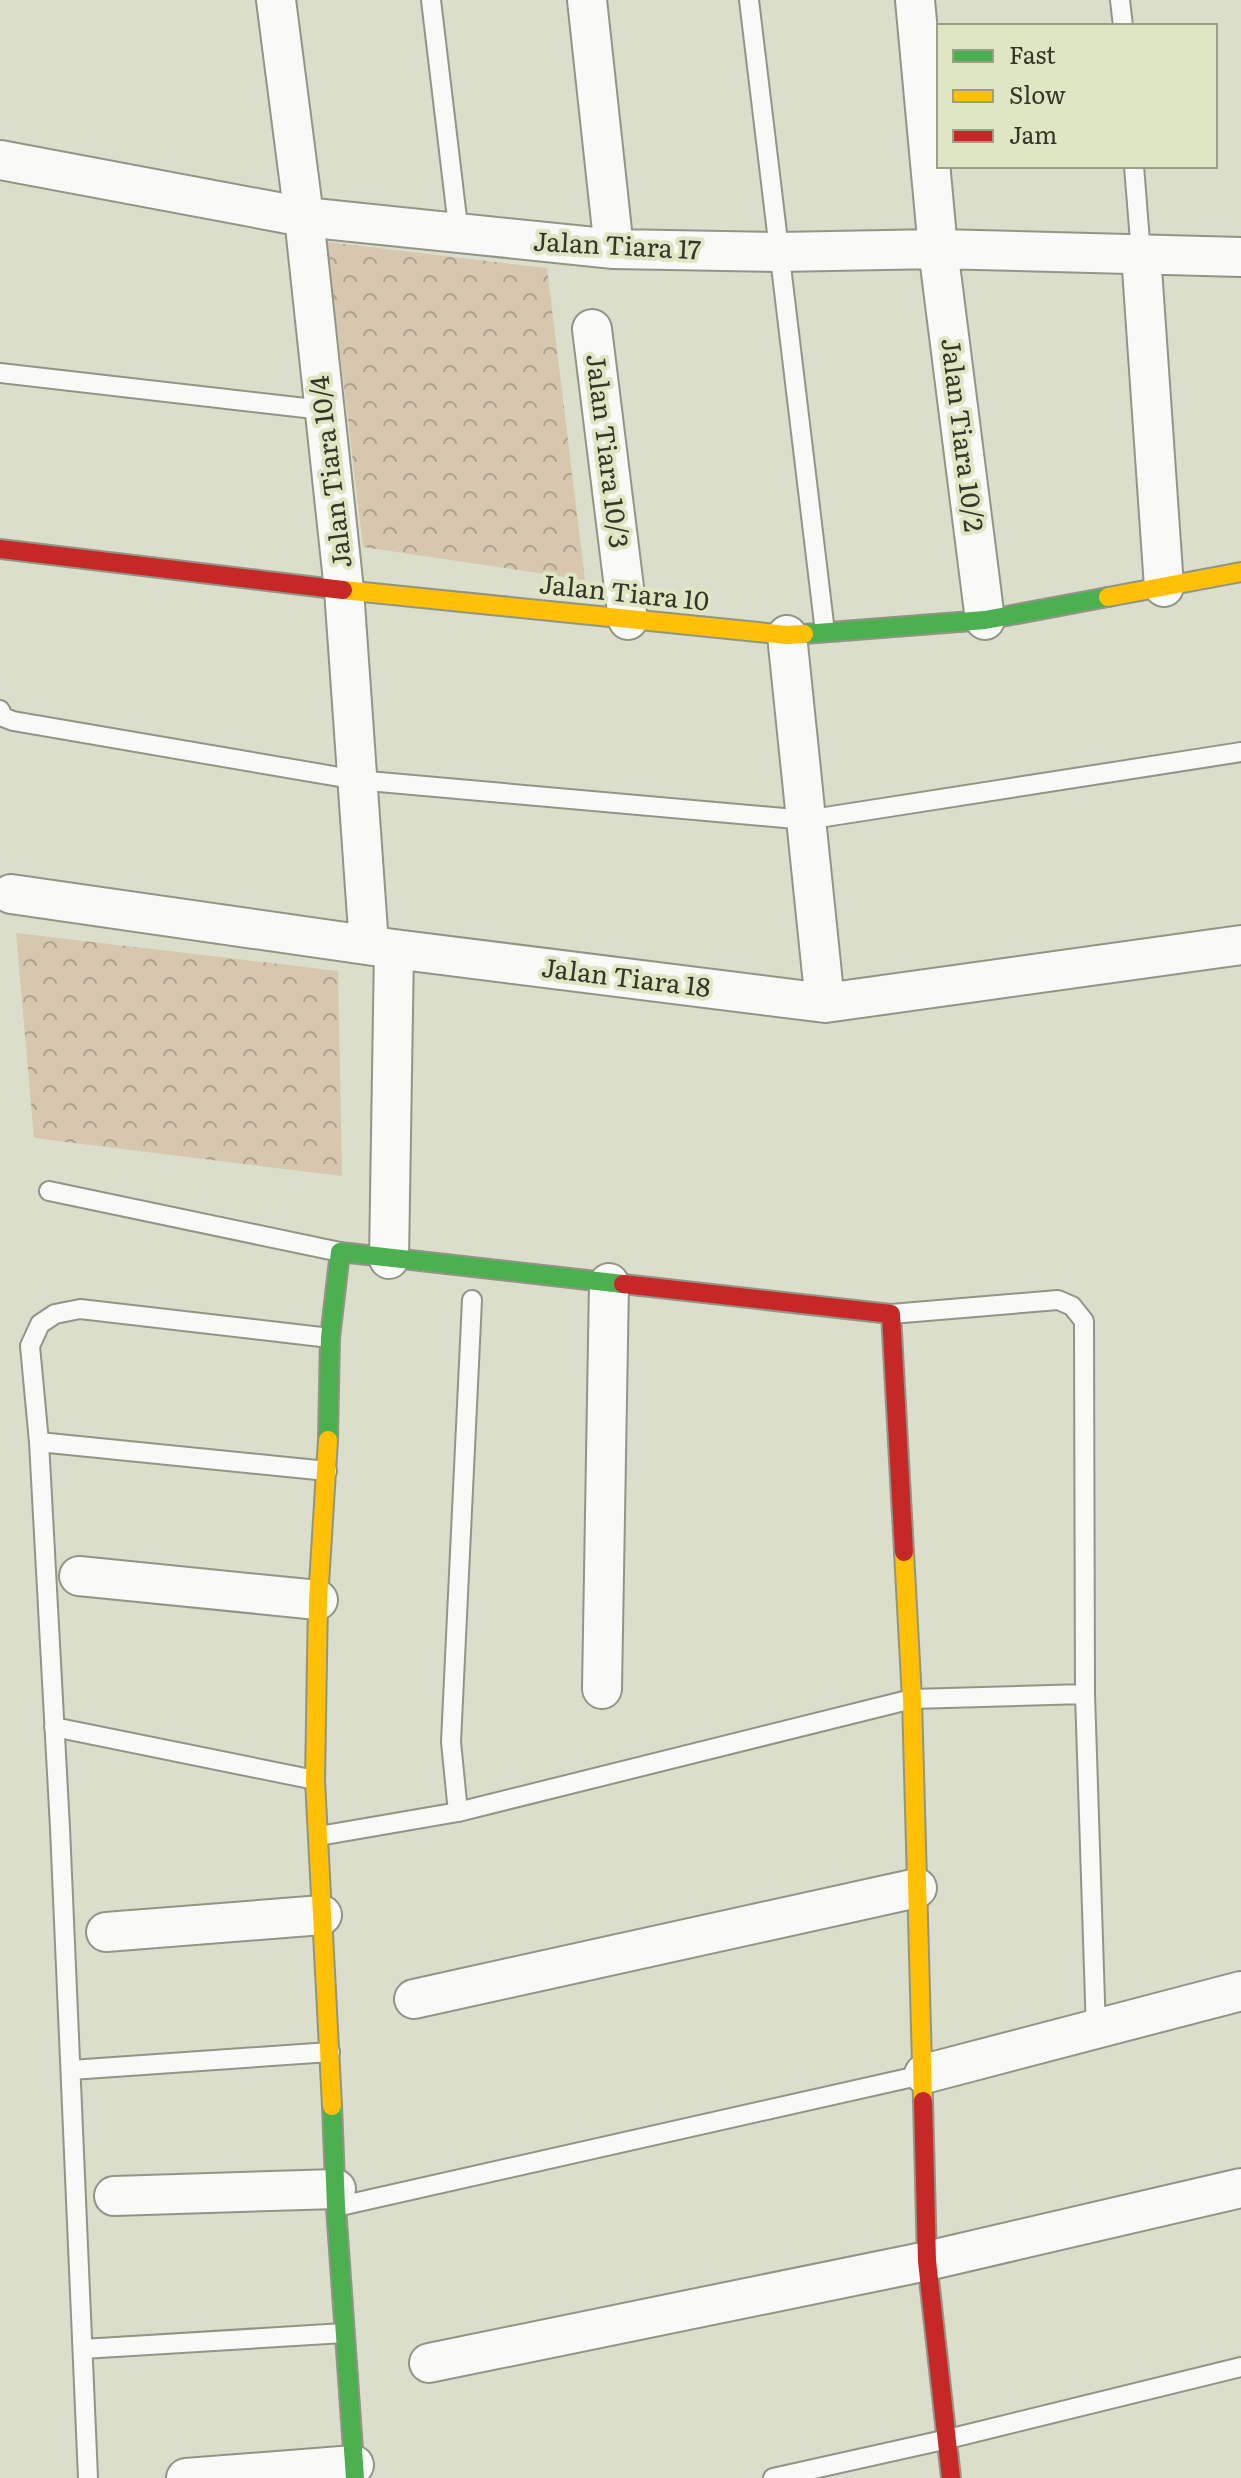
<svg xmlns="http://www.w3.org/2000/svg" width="1241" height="2478" viewBox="0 0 1241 2478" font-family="Literata,serif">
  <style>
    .park { fill: url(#park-crowns) }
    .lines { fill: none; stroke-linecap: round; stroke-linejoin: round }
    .lane-casing { stroke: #929586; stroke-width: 22 }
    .street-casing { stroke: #929586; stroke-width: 42 }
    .fast-casing { stroke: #929586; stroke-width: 22 }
    .slow-casing { stroke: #929586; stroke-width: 22 }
    .jam-casing { stroke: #929586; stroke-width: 22 }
    .lane { stroke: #f9faf7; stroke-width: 18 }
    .street { stroke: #f9faf7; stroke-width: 38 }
    .fast { stroke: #4caf50; stroke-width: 18 }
    .slow { stroke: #ffc107; stroke-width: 18 }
    .jam { stroke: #c62828; stroke-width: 18 }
    .labels { text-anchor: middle; stroke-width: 8; stroke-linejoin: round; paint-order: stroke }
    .street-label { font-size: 26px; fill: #343629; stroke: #dfe6c3 }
  </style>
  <defs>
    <pattern id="park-crowns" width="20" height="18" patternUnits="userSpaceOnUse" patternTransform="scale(2)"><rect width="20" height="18" fill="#d6c7ae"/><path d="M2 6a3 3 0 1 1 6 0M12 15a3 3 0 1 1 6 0" fill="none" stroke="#aea28e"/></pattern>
  </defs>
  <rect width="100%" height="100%" fill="#dadecb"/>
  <path class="park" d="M327,242L547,268L585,580L363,547Z
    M16,933L338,971L342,1176L34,1138Z"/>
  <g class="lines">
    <defs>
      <path id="lane" d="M431,0L459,235
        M749,0L825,632
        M1120,0L1123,26
        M1134,166L1141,254
        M0,373L323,410
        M0,710L3,717L13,721L357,780L806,820L1241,752
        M49,1191L340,1252
        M891,1314L1058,1300L1072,1306L1084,1321L1085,1694L1096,2031
        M39,1442L327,1471
        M54,1727L315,1780
        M458,1812L451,1742L472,1300
        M319,1836L458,1812L912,1699L1085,1694
        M71,2070L330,2052
        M336,2207L922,2075
        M83,2349L344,2333
        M88,2478L60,1828L39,1442L30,1346L40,1324L55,1314L80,1309L330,1338
        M773,2478L948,2439L1241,2367"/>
      <path id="street" d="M276,0L304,217L344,590L369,945
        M587,0L614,249
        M915,0L938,249L985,620
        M0,160L304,217L614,249L778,252L938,249L1241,257
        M1141,254L1164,587
        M592,329L628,620
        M787,635L825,1003
        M11,894L394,949L825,1003L1241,945
        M389,1259L394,949
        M79,1576L318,1600
        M602,1689L609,1283
        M106,1932L322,1915
        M414,1999L917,1888
        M924,2074L1241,1991
        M114,2196L336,2189
        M429,2363L927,2261L1241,2188
        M186,2478L354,2465"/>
      <path id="fast" d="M804,634L985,620L1108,597
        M328,1440L330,1338L340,1252L623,1284
        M332,2106L336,2207L355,2478"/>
      <path id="slow" d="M343,590L787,635L804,634
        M1108,597L1241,572
        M328,1440L318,1600L315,1780L332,2106
        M904,1552L912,1699L923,2101"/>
      <path id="jam" d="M0,549L343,590
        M623,1284L891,1314L904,1552
        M923,2101L927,2261L951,2478"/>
    </defs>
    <use href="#lane" class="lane-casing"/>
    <use href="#street" class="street-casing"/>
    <use href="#fast" class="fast-casing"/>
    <use href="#slow" class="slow-casing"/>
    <use href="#jam" class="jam-casing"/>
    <use href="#lane" class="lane"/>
    <use href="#street" class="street"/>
    <use href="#fast" class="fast"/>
    <use href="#slow" class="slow"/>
    <use href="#jam" class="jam"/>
  </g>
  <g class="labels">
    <g class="street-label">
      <text transform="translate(617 246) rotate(3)" y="9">Jalan Tiara 17</text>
      <text transform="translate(962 435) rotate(83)" y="9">Jalan Tiara 10/2</text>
      <text transform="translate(607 451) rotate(83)" y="9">Jalan Tiara 10/3</text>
      <text transform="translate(331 472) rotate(-97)" y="9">Jalan Tiara 10/4</text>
      <text transform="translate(624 593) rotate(6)" y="9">Jalan Tiara 10</text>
      <text transform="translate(626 978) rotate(7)" y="9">Jalan Tiara 18</text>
    </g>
  </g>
  <rect x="937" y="24" width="280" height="144" fill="#dfe6c3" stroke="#9ba085" stroke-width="2"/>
  <rect x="953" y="50" width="40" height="12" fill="#4caf50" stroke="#9ba085" stroke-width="2"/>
  <text x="1009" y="64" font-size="24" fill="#343629">Fast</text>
  <rect x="953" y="90" width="40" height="12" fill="#ffc107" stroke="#9ba085" stroke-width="2"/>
  <text x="1009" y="104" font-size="24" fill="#343629">Slow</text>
  <rect x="953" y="130" width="40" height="12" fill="#c62828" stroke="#9ba085" stroke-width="2"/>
  <text x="1009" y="144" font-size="24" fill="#343629">Jam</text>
</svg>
